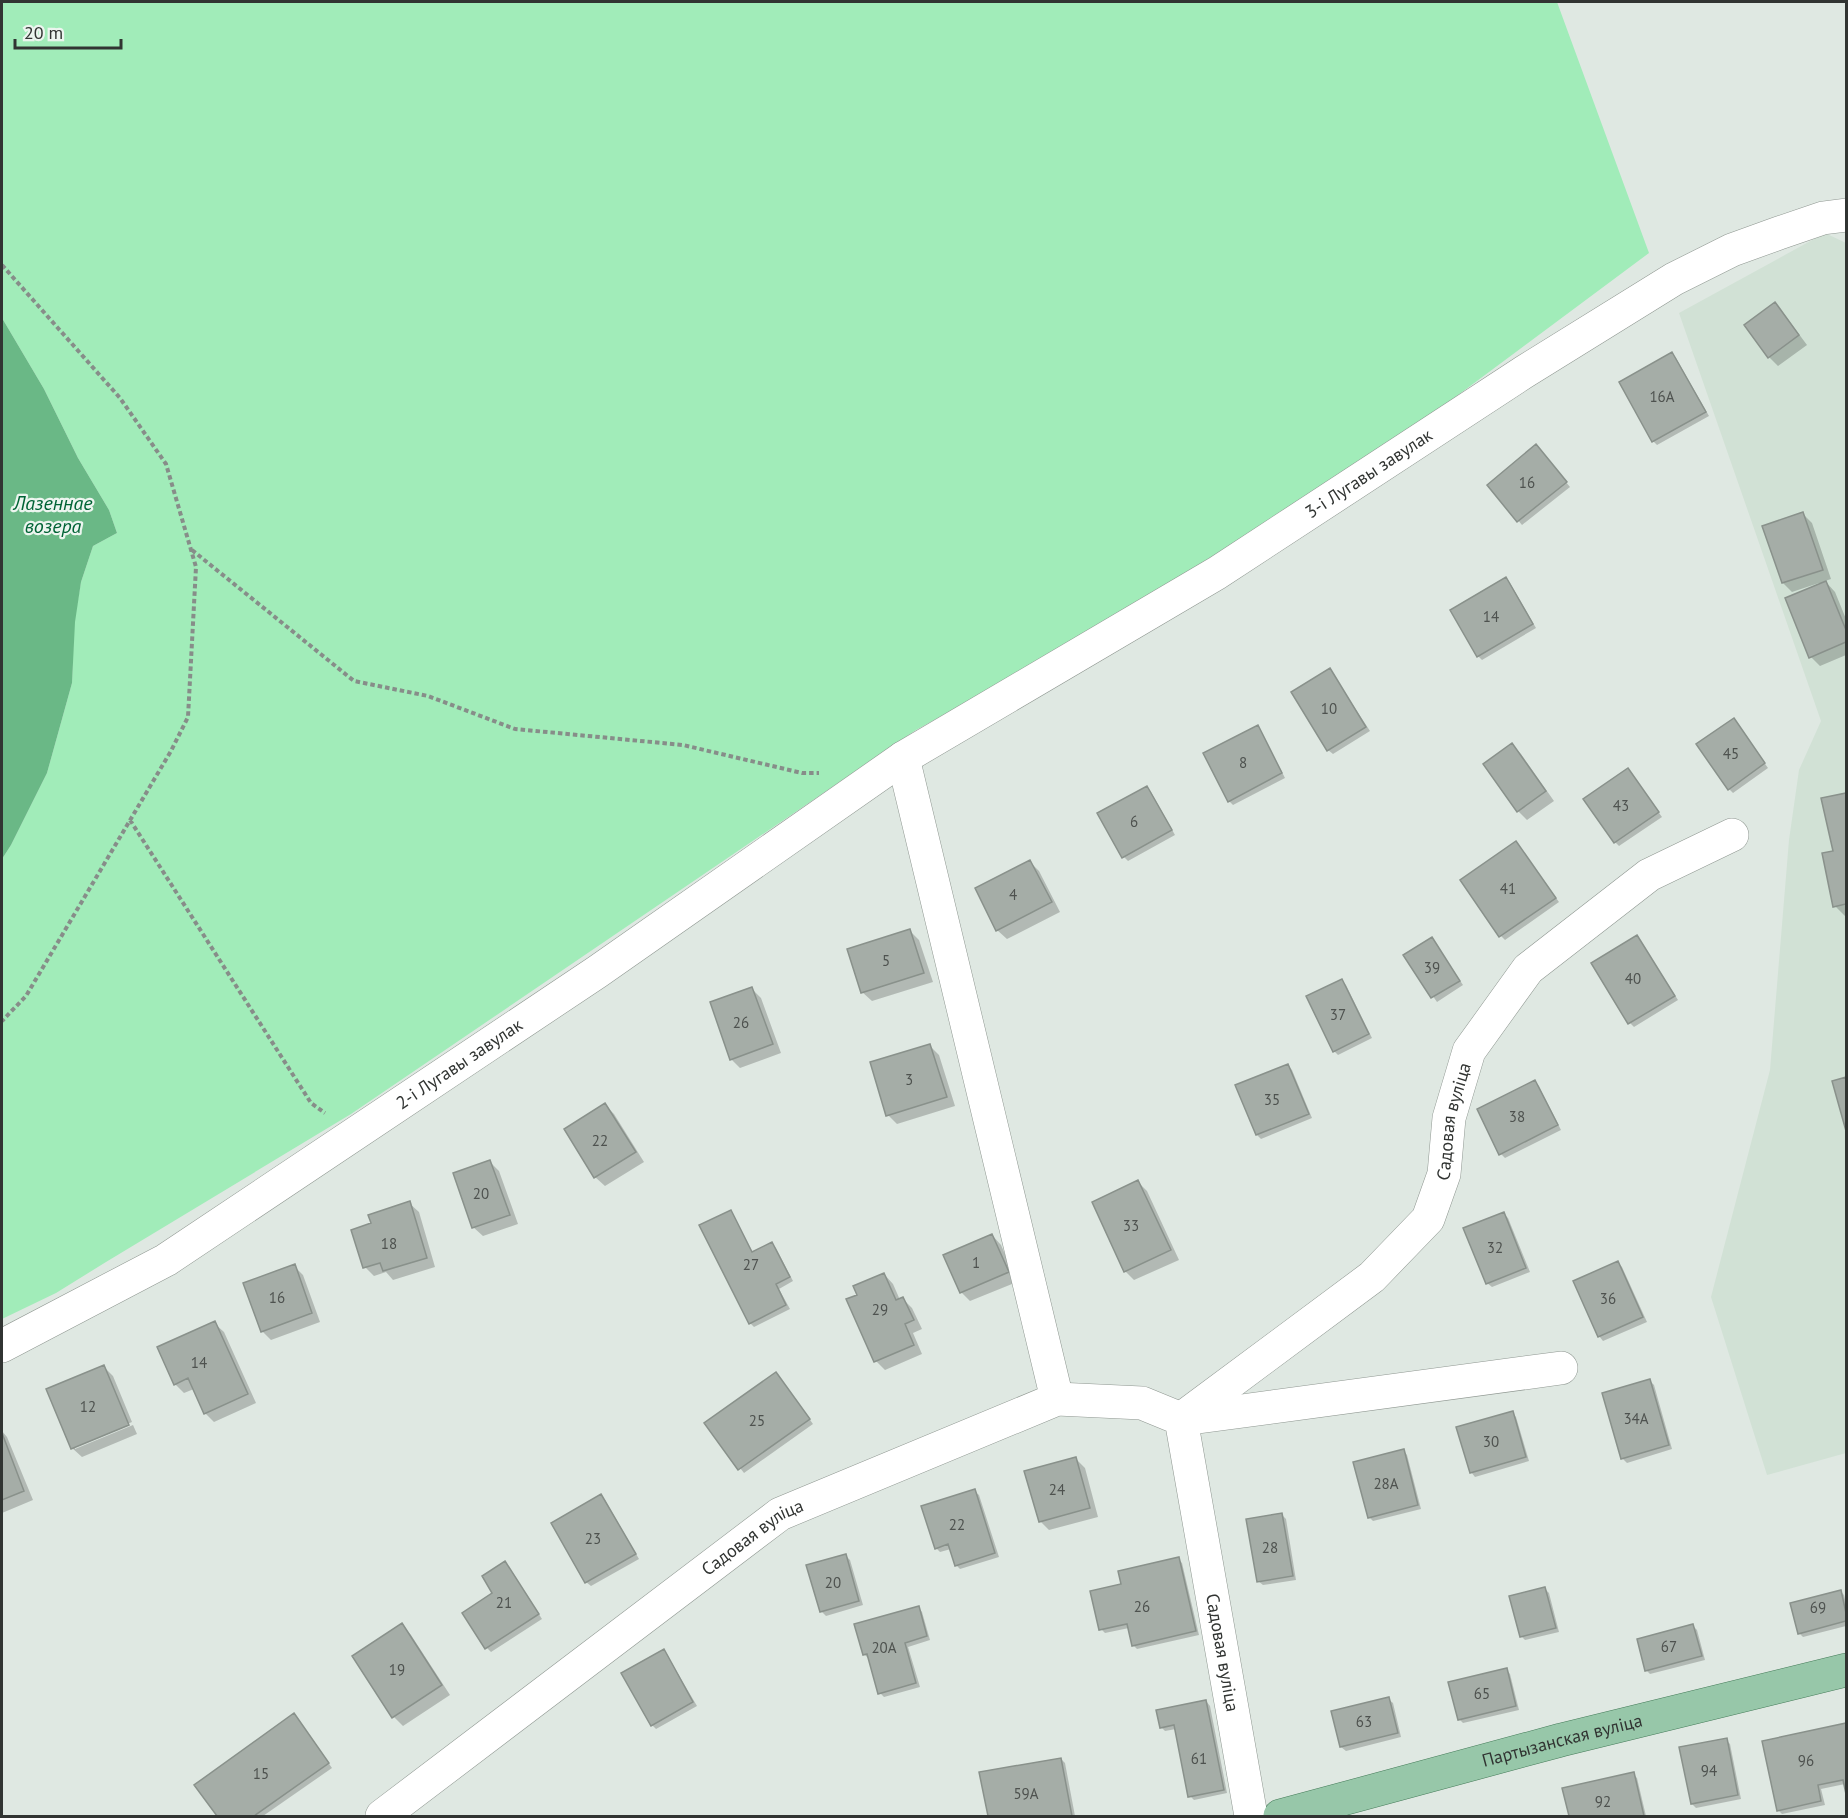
<svg xmlns="http://www.w3.org/2000/svg" width="1848" height="1818" viewBox="0 0 1848 1818" font-family="'PT Sans',sans-serif">
  <style>
    .built { fill: #d1e1d5 }
    .green { fill: #a1ecb9 }
    .water { fill: #6ab886 }
    .shadow { fill: #0003 }
    .building { fill: #a5ada7; stroke: #89918b; stroke-width: 1.5 }
    .lines { fill: none; stroke-linecap: round; stroke-linejoin: round }
    .minor-casing { stroke: #8f9791; stroke-width: 34 }
    .major-casing { stroke: #467c5a; stroke-width: 34 }
    .path { stroke: #878d89; stroke-width: 4; stroke-dasharray: 4.5 3; stroke-linecap: butt }
    .minor { stroke: #fff; stroke-width: 33 }
    .major { stroke: #97c7a9; stroke-width: 33 }
    .labels { text-anchor: middle; stroke-width: 4.5; stroke-linejoin: round; paint-order: stroke }
    .number-label { font-size: 15px; fill: #4e524f }
    .street-label { font-size: 18px; fill: #313432; stroke: #ecf5ef }
    .water-label { font-size: 20px; font-style: italic; fill: #006335; stroke: #ecf5ef }
  </style>
  <rect width="100%" height="100%" fill="#dfe8e2"/>
  <path class="built" d="M1825,233L1846,243V1453L1767,1475L1711,1297L1770,1070L1789,840L1799,770L1821,721L1679,313Z"/>
  <path class="green" d="M2,2H1557L1649,253L1407,433L1167,592L916,730L351,1114L106,1262L56,1293L2,1319V859L11,845L47,773L72,683L74,622L81,582L93,546L117,533L109,510L78,458L44,389L2,318Z"/>
  <path class="water" d="M2,318L44,389L78,458L109,510L117,533L93,546L81,582L75,622L72,683L47,773L11,845L2,859Z"/>
  <path class="shadow" d="M1774,304L1784,314L1807,345L1778,366L1769,357Z
    M1672,354L1676,358L1709,416L1657,445L1653,441Z
    M1540,451L1570,487L1522,525L1489,485Z
    M1803,514L1812,523L1831,579L1825,581L1835,592L1846,619V655L1820,666L1811,657L1819,583L1792,592L1783,583Z
    M1506,579L1510,583L1536,628L1482,660L1478,656Z
    M1330,670L1370,731L1333,754L1328,750Z
    M1734,720L1768,768L1733,793L1729,789Z
    M1257,727L1261,731L1285,778L1233,805L1229,801Z
    M1512,745L1521,754L1554,801L1527,820L1518,811Z
    M1628,770L1662,817L1619,846L1615,842Z
    M1146,788L1151,792L1175,835L1128,861L1124,857L1099,814Z
    M1846,794V917L1835,906L1834,852L1823,800Z
    M1516,843L1559,902L1505,940L1501,936Z
    M1030,862L1039,871L1060,912L1007,939L997,930Z
    M910,931L919,940L933,982L872,1001L862,992Z
    M1637,937L1678,1000L1634,1027L1630,1023Z
    M1435,943L1463,985L1437,1002L1405,956Z
    M1342,981L1346,985L1372,1038L1338,1055L1334,1051Z
    M752,989L761,998L781,1053L740,1068L731,1059Z
    M930,1046L939,1055L955,1106L897,1124L888,1115Z
    M1288,1065L1292,1070L1312,1118L1261,1139L1257,1135Z
    M1846,1078V1126L1834,1082Z
    M1535,1082L1539,1086L1561,1130L1505,1158L1501,1154Z
    M605,1105L614,1114L644,1162L605,1186L595,1177Z
    M490,1162L499,1171L518,1224L483,1236L473,1227Z
    M1138,1182L1147,1191L1179,1260L1134,1280L1125,1271Z
    M409,1203L419,1212L435,1267L393,1280L386,1272L374,1276L365,1267L373,1224Z
    M730,1212L734,1216L753,1253L772,1244L776,1248L793,1281L779,1289L790,1309L754,1327L750,1323Z
    M1503,1213L1508,1218L1530,1272L1492,1287L1487,1283Z
    M992,1235L1001,1245L1017,1282L970,1301L961,1292Z
    M1618,1263L1622,1267L1647,1322L1603,1341L1599,1336L1575,1282Z
    M294,1266L303,1275L320,1322L271,1340L262,1331Z
    M884,1274L893,1284L900,1300L903,1299L912,1308L922,1329L913,1333L922,1354L885,1370L876,1361L859,1296Z
    M214,1323L224,1332L256,1403L214,1422L205,1413L194,1389L184,1393L175,1384Z
    M104,1367L113,1376L132,1422L75,1446V1449L133,1425L137,1434L82,1457L72,1448Z
    M780,1378L813,1424L744,1473L706,1424Z
    M1650,1381L1654,1385L1672,1449L1627,1463L1622,1458Z
    M1512,1413L1516,1417L1529,1461L1475,1477L1471,1472Z
    M2,1431L7,1437L33,1500L2,1513Z
    M1403,1450L1407,1455L1421,1509L1373,1521L1369,1517Z
    M1076,1459L1085,1468L1098,1517L1049,1530L1040,1521Z
    M974,1491L979,1495L999,1557L960,1569L956,1565L951,1549L940,1552L936,1548Z
    M601,1496L605,1500L639,1559L591,1586L586,1582Z
    M1282,1515L1286,1519L1296,1580L1263,1585L1258,1581Z
    M845,1555L850,1560L863,1605L826,1616L822,1612L808,1566Z
    M1178,1559L1182,1563L1199,1635L1137,1649L1133,1645L1129,1628L1105,1633L1101,1629L1123,1585Z
    M509,1567L542,1619L491,1652L487,1648L494,1593Z
    M1545,1589L1549,1593L1559,1632L1525,1640L1521,1636Z
    M1840,1591L1844,1595L1846,1604V1626L1803,1637L1799,1633Z
    M918,1607L922,1612L930,1640L908,1647L920,1687L884,1697L880,1693L868,1658L864,1654Z
    M402,1625L411,1635L450,1695L403,1726L394,1717Z
    M1693,1626L1697,1630L1705,1660L1650,1674L1646,1670Z
    M663,1651L667,1655L697,1706L656,1729L652,1725Z
    M1506,1669L1510,1674L1519,1710L1463,1723L1459,1719Z
    M1388,1699L1393,1703L1401,1737L1346,1751L1341,1747Z
    M1206,1701L1210,1706L1227,1793L1194,1800L1190,1796L1176,1729L1165,1731L1161,1727Z
    M298,1719L332,1768L263,1816H219L196,1785Z
    M1846,1724V1789L1845,1784L1821,1789L1825,1805L1782,1814L1778,1810L1763,1743Z
    M1726,1740L1730,1744L1741,1799L1696,1808L1692,1804Z
    M1061,1759L1065,1763L1075,1816H989L981,1774Z
    M1633,1774L1637,1778L1646,1816H1570L1564,1789Z"/>
  <path class="building" d="M1775,302L1799,335L1768,358L1744,325Z
    M1672,352L1706,412L1652,442L1619,382Z
    M1536,444L1567,482L1517,522L1487,485Z
    M1803,512L1823,570L1782,583L1762,526Z
    M1506,577L1533,624L1477,657L1450,610Z
    M1826,581L1846,630V642L1809,658L1785,598Z
    M1330,668L1366,727L1327,751L1291,692Z
    M1734,718L1765,763L1728,790L1696,744Z
    M1258,725L1282,773L1228,802L1203,753Z
    M1512,743L1546,791L1517,812L1483,764Z
    M1628,768L1659,812L1614,843L1583,799Z
    M1147,786L1172,830L1122,858L1097,813Z
    M1846,793V904L1833,907L1822,853L1833,851L1821,798Z
    M1516,841L1556,898L1499,937L1460,880Z
    M1030,860L1052,902L996,931L975,888Z
    M910,929L924,973L861,993L847,949Z
    M1637,935L1675,996L1628,1024L1591,963Z
    M1432,937L1460,981L1431,998L1403,955Z
    M1342,979L1369,1034L1333,1052L1306,996Z
    M752,987L773,1044L730,1060L710,1002Z
    M930,1044L947,1097L886,1116L870,1062Z
    M1288,1064L1309,1114L1256,1135L1235,1085Z
    M1846,1077V1131L1832,1081Z
    M1535,1080L1558,1125L1499,1155L1477,1109Z
    M605,1103L636,1152L594,1178L564,1129Z
    M490,1160L510,1215L472,1228L453,1173Z
    M1138,1180L1171,1250L1124,1272L1092,1202Z
    M410,1201L427,1258L383,1271L380,1263L363,1268L351,1230L371,1223L368,1215Z
    M731,1210L752,1252L772,1242L790,1277L776,1284L786,1305L749,1324L699,1225Z
    M1504,1212L1526,1268L1486,1284L1463,1228Z
    M992,1234L1009,1272L960,1293L943,1255Z
    M1618,1261L1643,1317L1598,1337L1573,1281Z
    M295,1264L312,1313L261,1332L243,1283Z
    M884,1273L896,1300L903,1297L914,1320L905,1324L914,1345L874,1362L846,1299L857,1295L853,1286Z
    M215,1321L248,1394L204,1414L188,1378L174,1385L157,1347Z
    M104,1365L129,1425L71,1449L46,1389Z
    M776,1372L810,1419L738,1470L704,1423Z
    M1650,1379L1669,1445L1621,1459L1602,1393Z
    M1513,1411L1526,1457L1470,1473L1456,1427Z
    M2,1433L24,1491L2,1500Z
    M1404,1449L1418,1505L1368,1518L1353,1462Z
    M1076,1457L1090,1508L1039,1522L1024,1471Z
    M975,1489L995,1553L955,1566L948,1544L935,1549L921,1506Z
    M601,1494L636,1554L585,1583L551,1523Z
    M1282,1513L1293,1576L1257,1582L1246,1519Z
    M846,1554L859,1601L820,1612L806,1565Z
    M1179,1557L1196,1631L1132,1646L1127,1624L1099,1630L1090,1591L1121,1584L1118,1571Z
    M505,1561L539,1614L485,1649L462,1613L492,1593L482,1576Z
    M1545,1587L1556,1628L1520,1637L1509,1596Z
    M1841,1590L1846,1613V1621L1798,1634L1790,1603Z
    M919,1606L927,1636L905,1643L916,1683L878,1694L867,1654L863,1655L854,1624Z
    M402,1623L442,1685L392,1718L352,1656Z
    M1693,1624L1702,1656L1645,1671L1637,1639Z
    M664,1649L693,1702L651,1726L621,1673Z
    M1507,1668L1516,1706L1458,1720L1448,1682Z
    M1389,1697L1398,1733L1340,1747L1331,1711Z
    M1206,1700L1224,1790L1188,1797L1174,1725L1160,1728L1156,1710Z
    M294,1713L329,1763L254,1816H217L194,1785Z
    M1846,1723V1794L1843,1780L1818,1785L1821,1801L1777,1811L1762,1741Z
    M1727,1738L1738,1795L1691,1804L1679,1747Z
    M1061,1758L1072,1816H988L979,1772Z
    M1634,1772L1644,1816H1569L1562,1788Z"/>
  <g class="lines">
    <defs>
      <g id="minor">
        <path d="M903,758L1057,1399"/>
        <path id="s1" d="M2,1346L166,1260L597,972L903,758L1217,573L1524,372L1674,279L1732,250L1779,233L1823,218L1846,215"/>
        <path id="s2" d="M1181,1419L1372,1277L1428,1219L1444,1174L1449,1118L1469,1051L1528,969L1649,875L1732,835"/>
        <path d="M1183,1419L1561,1368"/>
        <path id="s3" d="M382,1816L780,1514L1057,1399L1142,1403L1181,1419L1251,1816"/>
      </g>
      <g id="major">
        <path id="s4" d="M1280,1816L1561,1740L1846,1670"/>
      </g>
    </defs>
    <use href="#minor" class="minor-casing"/>
    <use href="#major" class="major-casing"/>
    <path class="path" d="M2,265L120,398L166,464L196,567L188,717L171,751L26,996L2,1021
      M192,550L354,681L428,696L515,729L683,745L802,773H819
      M130,820L311,1103L325,1113"/>
    <use href="#minor" class="minor"/>
    <use href="#major" class="major"/>
  </g>
  <g class="labels">
    <g class="number-label">
      <text x="1662" y="402">16А</text>
      <text x="1527" y="488">16</text>
      <text x="1491" y="622">14</text>
      <text x="1329" y="714">10</text>
      <text x="1731" y="759">45</text>
      <text x="1243" y="768">8</text>
      <text x="1621" y="811">43</text>
      <text x="1134" y="827">6</text>
      <text x="1508" y="894">41</text>
      <text x="1013" y="900">4</text>
      <text x="886" y="966">5</text>
      <text x="1432" y="973">39</text>
      <text x="1633" y="984">40</text>
      <text x="1338" y="1020">37</text>
      <text x="741" y="1028">26</text>
      <text x="909" y="1085">3</text>
      <text x="1272" y="1105">35</text>
      <text x="1517" y="1122">38</text>
      <text x="600" y="1146">22</text>
      <text x="481" y="1199">20</text>
      <text x="1131" y="1231">33</text>
      <text x="389" y="1249">18</text>
      <text x="1495" y="1253">32</text>
      <text x="976" y="1268">1</text>
      <text x="751" y="1270">27</text>
      <text x="277" y="1303">16</text>
      <text x="1608" y="1304">36</text>
      <text x="880" y="1315">29</text>
      <text x="199" y="1368">14</text>
      <text x="88" y="1412">12</text>
      <text x="1636" y="1424">34А</text>
      <text x="757" y="1426">25</text>
      <text x="1491" y="1447">30</text>
      <text x="1386" y="1489">28А</text>
      <text x="1057" y="1495">24</text>
      <text x="957" y="1530">22</text>
      <text x="593" y="1544">23</text>
      <text x="1270" y="1553">28</text>
      <text x="833" y="1588">20</text>
      <text x="504" y="1608">21</text>
      <text x="1142" y="1612">26</text>
      <text x="1818" y="1613">69</text>
      <text x="1669" y="1652">67</text>
      <text x="884" y="1653">20А</text>
      <text x="397" y="1675">19</text>
      <text x="1482" y="1699">65</text>
      <text x="1364" y="1727">63</text>
      <text x="1199" y="1764">61</text>
      <text x="1806" y="1766">96</text>
      <text x="1709" y="1776">94</text>
      <text x="261" y="1779">15</text>
      <text x="1026" y="1799">59А</text>
      <text x="1603" y="1807">92</text>
    </g>
    <g class="street-label">
      <text dy="6" stroke="none"><textPath href="#s1" startOffset="1623">3-і Лугавы завулак</textPath></text>
      <text dy="6" stroke="none"><textPath href="#s1" startOffset="538">2-і Лугавы завулак</textPath></text>
      <text dy="6" stroke="none"><textPath href="#s2" startOffset="420">Садовая вуліца</textPath></text>
      <text dy="6" stroke="none"><textPath href="#s3" startOffset="464">Садовая вуліца</textPath></text>
      <text dy="6" stroke="none"><textPath href="#s3" startOffset="1164">Садовая вуліца</textPath></text>
      <text dy="6" stroke="none"><textPath href="#s4" startOffset="292">Партызанская вуліца</textPath></text>
    </g>
    <g class="water-label">
      <text x="53" y="510">Лазеннае<tspan x="53" dy="23">возера</tspan></text>
    </g>
  </g>
  <rect width="1848" height="1818" fill="none" stroke="#313432" stroke-width="6"/>
  <path d="M15 39v9h106v-9" fill="none" stroke="#313432" stroke-width="3"/>
  <text x="24" y="39" font-size="18" fill="#313432" stroke="#ecf5ef" stroke-width="4.5" paint-order="stroke">20 m</text>
</svg>
